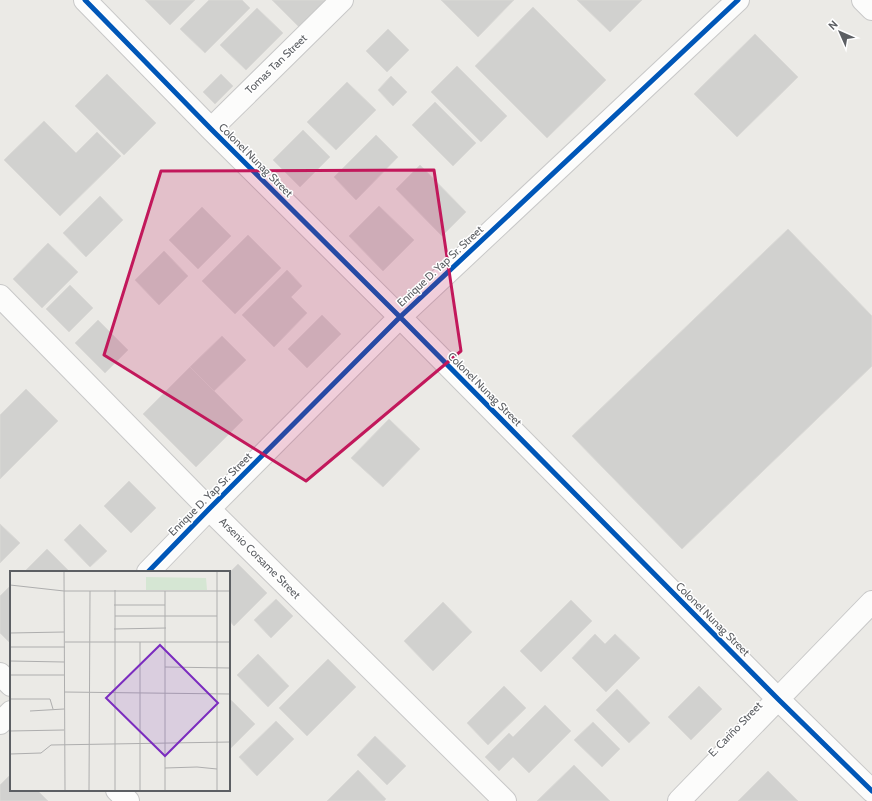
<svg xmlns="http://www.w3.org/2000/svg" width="872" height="801" viewBox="0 0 872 801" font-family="Cabin,sans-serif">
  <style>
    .building { fill: #d1d1cf; stroke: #dad9d6 }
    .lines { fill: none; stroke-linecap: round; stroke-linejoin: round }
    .street-casing { stroke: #c8c8c8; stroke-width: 24 }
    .street { stroke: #fcfcfb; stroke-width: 22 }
    .cycleway-casing { stroke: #fff; stroke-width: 8 }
    .cycleway { stroke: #0057b8; stroke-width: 5 }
    .marked { fill: #c2185b; fill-opacity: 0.2; stroke: #c2185b; stroke-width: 3; stroke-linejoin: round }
    .labels { text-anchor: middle; stroke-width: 3; stroke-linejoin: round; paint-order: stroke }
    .street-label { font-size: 11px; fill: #5c5f63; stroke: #fff }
    .inset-road { fill: none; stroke: #aeaeae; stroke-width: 1 }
    .view { fill: #7b2cbf; fill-opacity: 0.15; stroke: #7b2cbf; stroke-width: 2 }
    .inset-edge { fill: none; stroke: #5c5f63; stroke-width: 2 }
  </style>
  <rect width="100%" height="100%" fill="#ebeae6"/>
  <path class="building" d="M145,0H195L170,25Z
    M209,0H242L250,8L205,53L180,29Z
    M272,0H326L299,27Z
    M441,0H514L478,37Z
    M577,0H642L610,32Z
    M533,7L606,80L547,138L475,66Z
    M257,8L283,33L246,70L220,45Z
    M388,29L409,50L387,72L366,51Z
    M755,34L798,77L737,137L694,94Z
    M457,66L507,116L481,142L431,92Z
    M107,74L156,123L124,155L75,106Z
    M221,74L233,86L215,104L203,92Z
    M391,76L407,92L393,106L378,90Z
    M347,82L376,110L336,150L307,122Z
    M435,102L476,143L453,166L412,125Z
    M44,121L76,153L97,132L121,156L60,216L4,160Z
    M303,130L330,157L300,187L273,160Z
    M376,135L398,157L356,200L334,177Z
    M420,165L466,212L442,236L396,189Z
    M100,196L123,220L86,257L63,233Z
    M379,206L414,240L383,271L349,236Z
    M202,207L231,236L198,269L169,240Z
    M788,229L872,316V366L682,549L572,436Z
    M248,235L281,268L235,314L202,281Z
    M48,243L78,272L42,308L13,279Z
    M164,251L188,276L159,305L135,280Z
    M287,270L302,286L291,297L307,313L274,347L242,315Z
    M70,285L93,308L69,332L46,309Z
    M322,315L341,334L307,368L288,349Z
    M98,320L128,350L105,373L75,343Z
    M222,336L246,360L214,391L190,367Z
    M190,367L243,420L196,467L143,414Z
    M26,389L58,421L0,479V415Z
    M389,419L420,449L383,487L351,458Z
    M129,481L156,508L131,533L104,506Z
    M0,524L20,543L0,563Z
    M80,524L107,551L90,567L64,540Z
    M47,549L70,572H24Z
    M238,564L267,593L234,626L229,620V573Z
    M11,585V644L0,633V596Z
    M276,599L293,616L271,638L254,620Z
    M571,600L592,621L541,672L520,651Z
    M443,602L472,632L433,671L404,641Z
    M595,634L605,644L615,634L640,658L606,692L572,658Z
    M258,654L289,686L268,707L237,675Z
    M328,659L356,687L307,736L279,708Z
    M504,686L526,708L488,745L467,723Z
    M699,686L722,709L691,740L668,717Z
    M617,689L650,723L629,743L596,710Z
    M229,698L255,724L229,750Z
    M545,705L571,731L529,773L513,757L499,771L485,757L509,733L513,737Z
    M276,721L294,739L257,776L239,757Z
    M593,722L620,749L602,767L574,740Z
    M375,736L406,766L387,785L357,755Z
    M574,765L610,801H537Z
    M358,770L386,799L384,801H327Z
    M768,771L798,801H738Z
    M11,774V790H37L48,801H0V785Z"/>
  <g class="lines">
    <defs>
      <path id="street" d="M85,0L211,129L400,317L778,699L872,791
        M863,0L872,9
        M211,129L342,0
        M0,296L209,509L505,801
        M148,572L209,509L400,317L738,0
        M0,674L11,685
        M0,723L11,712
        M117,790L128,801
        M679,801L872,602"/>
    </defs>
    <use href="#street" class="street-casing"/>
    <use href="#street" class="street"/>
    <defs>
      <path id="cycleway" d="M85,0L211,129L400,317L778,699L872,791
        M148,572L209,509L400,317L738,0"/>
    </defs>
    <use href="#cycleway" class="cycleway-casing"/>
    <use href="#cycleway" class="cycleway"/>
  </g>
  <path class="marked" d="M434,170L461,351L306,481L104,355L161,171Z"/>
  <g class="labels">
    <g class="street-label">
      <text transform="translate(276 64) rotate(-44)" y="4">Tomas Tan Street</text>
      <text transform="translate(256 160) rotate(45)" y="4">Colonel Nunag Street</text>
      <text transform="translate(440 266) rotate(-43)" y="4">Enrique D. Yap Sr. Street</text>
      <text transform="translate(485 389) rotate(45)" y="4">Colonel Nunag Street</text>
      <text transform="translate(210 494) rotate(-45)" y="4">Enrique D. Yap Sr. Street</text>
      <text transform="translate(260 558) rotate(45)" y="4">Arsenio Corsame Street</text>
      <text transform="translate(713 619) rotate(45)" y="4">Colonel Nunag Street</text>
      <text transform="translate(735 729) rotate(-46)" y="4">E. Cariño Street</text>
    </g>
  </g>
  <g transform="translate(10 571)">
    <rect width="220" height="220" fill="#ebeae6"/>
    <path d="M136,6L196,7L197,19H136Z" fill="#d5e6d3"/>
    <path class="inset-road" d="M54,1L55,219M207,1V219M0,14L54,20H220M104,34H155M105,45H207M104,58L156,57M0,62L54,61M55,71H220M0,76H55M0,90L54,91M155,96L220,97M0,104H54M54,121L220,123M0,128H40L43,138M20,140L54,138M0,160L54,159M0,183L31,182L41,174L220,171M155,197L187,196L207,198M79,219L80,20M105,219V19M130,219V71M155,219V20"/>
    <path class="view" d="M150,74L208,132L155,185L96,127Z"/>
    <rect width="220" height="220" class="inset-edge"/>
  </g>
  <g transform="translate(840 32) rotate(315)" stroke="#ffffff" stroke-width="3" paint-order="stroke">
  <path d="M0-3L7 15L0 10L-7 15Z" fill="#5c5f63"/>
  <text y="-6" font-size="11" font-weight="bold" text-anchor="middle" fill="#5c5f63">N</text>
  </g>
</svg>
